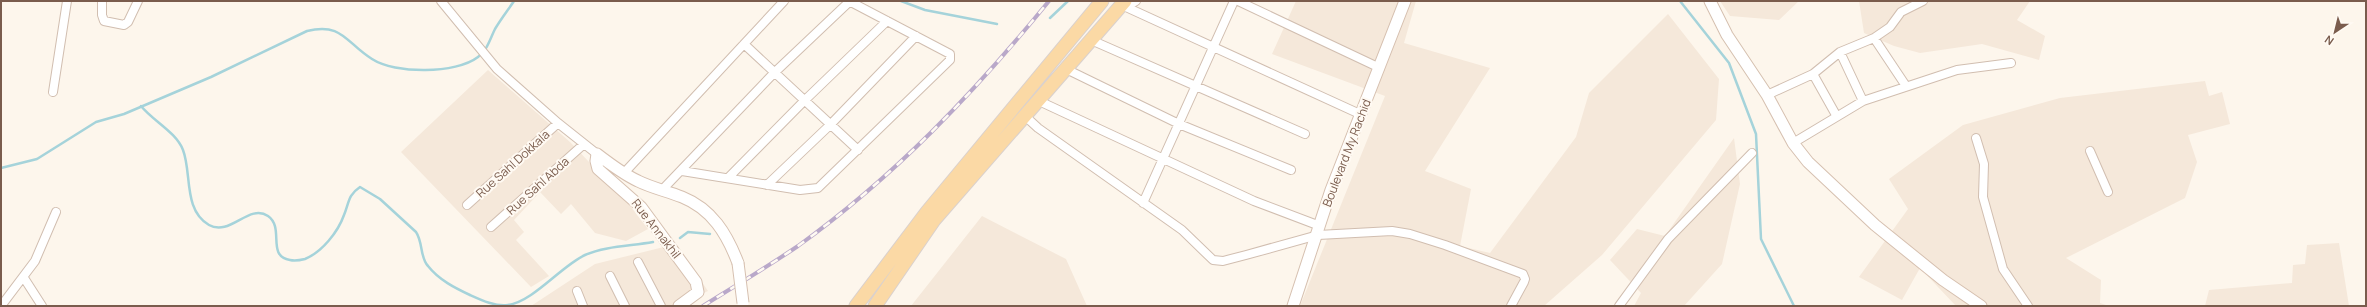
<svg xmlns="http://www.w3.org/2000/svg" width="2367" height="307" viewBox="0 0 2367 307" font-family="Manrope,sans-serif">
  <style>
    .residential { fill: #f5e8da }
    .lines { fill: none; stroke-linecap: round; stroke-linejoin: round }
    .stream { stroke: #a5d3da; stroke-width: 2.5 }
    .street-casing { stroke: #d1beb0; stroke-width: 10 }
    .secondary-casing { stroke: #d6c0b0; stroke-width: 13 }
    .primary-casing { stroke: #dad1cd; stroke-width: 15 }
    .street { stroke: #fff; stroke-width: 8 }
    .secondary { stroke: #fff; stroke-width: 11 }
    .primary { stroke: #fbd9a5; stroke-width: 13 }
    .rail-casing { stroke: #b9a8c9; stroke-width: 4 }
    .rail { stroke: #fffaf3; stroke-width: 2.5; stroke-dasharray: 8; stroke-linecap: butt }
    .secondary-bridge-casing { stroke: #d6c0b0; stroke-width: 13; stroke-linecap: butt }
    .secondary-bridge { stroke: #fff; stroke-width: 11 }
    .labels { text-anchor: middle; stroke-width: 4; stroke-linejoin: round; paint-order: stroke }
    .street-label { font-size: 12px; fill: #7a5c4d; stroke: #fffaf3 }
  </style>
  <rect width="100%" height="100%" fill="#fdf6ec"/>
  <path class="residential" d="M1296,1H1416L1404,43L1490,68L1425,171L1471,189L1460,246L1490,253L1576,137L1589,93L1668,14L1719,79L1716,120L1602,255L1544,306H1300L1385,96L1272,54Z
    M1720,1H1799L1779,20L1730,16Z
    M1859,1H2030L2017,20L2045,36L2039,60L1982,44L1920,53L1894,46L1864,33Z
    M488,70L570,142L628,203L648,229L626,241L595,233L571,204L561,214L540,192L514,220L524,232L516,240L549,276L531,287L401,152Z
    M2205,81L2209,96L2222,92L2230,124L2188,135L2197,162L2185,198L2066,258L2101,280L2100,303L2109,306H1956L1920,268L1902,300L1859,277L1908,209L1889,179L1963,125L2060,98Z
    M1734,138L1740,184L1722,264L1684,306H1634L1641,293L1610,260L1637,229L1665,236Z
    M982,216L1066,259L1087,306H911Z
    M2339,243L2349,306H2205L2209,290L2292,283L2293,265L2305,264L2307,245Z
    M676,244L708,291L675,306H531L595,264Z"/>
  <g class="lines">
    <path class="stream" d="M901,1L925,10L997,24
      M1680,1L1729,63L1756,134L1761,239L1794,306
      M1050,18L1068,1
      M141,106C153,121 176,132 183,150C192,173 183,210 209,225C230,237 249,203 268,216C285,228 266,256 290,260C294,261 301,260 305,259C322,252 338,232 344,215C349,203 348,195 360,187L380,199L416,232C423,242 420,258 428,266C439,280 455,288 470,295C481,300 496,307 508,305C534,301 561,266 585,255C605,246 631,246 653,242
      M1,168L37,159L96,122L124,114L211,77L307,31C342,22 346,43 372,59C395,74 456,74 478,57C488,49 490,39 495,29C501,19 508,10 514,1
      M680,238L688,232L710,234"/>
    <defs>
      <path id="street" d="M102,1V15L104,21L124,25L128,22L138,1
        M441,1L497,69L558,123L597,154
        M1238,1L1380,68
        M1123,4L1126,7L1362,115
        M1126,7L1136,1
        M1874,38L1906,86
        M1091,40L1305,134
        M744,44L858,150
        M1840,52L1863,101
        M1066,69L1179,124L1291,170
        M1813,74L1836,115
        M53,92L67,1
        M1767,95L1813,74L1840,52L1874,38L1890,27L1901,12L1923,1
        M1039,101L1254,201L1320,226
        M1025,116L1038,128L1182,230L1213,260L1223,261L1246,255L1318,235L1392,231L1410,234L1445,245L1523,274L1525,279L1524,282L1511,306
        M1976,138L1984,164L1983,197L2003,269L2028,306
        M1793,143L1863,101L1957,70L2011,63
        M2090,151L2108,192
        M682,171L800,190L818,188L950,60V54L849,1
        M624,173L784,1
        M728,178L804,101L887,21
        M767,185L830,125L916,36
        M662,190L774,73L850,1
        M1143,203L1234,1
        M467,205L558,123
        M491,227L584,144
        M638,262L661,306
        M610,276L625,306
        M24,278L42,306
        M577,291L583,306
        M1,306L35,261L56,212
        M1619,306L1668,239L1752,153"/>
      <path id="secondary" d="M1710,1L1727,35L1767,95L1793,143L1808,162L1875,225L1943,280L1981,306
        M679,306L698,292L696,282L641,207L598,169L596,161L597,154C610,164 623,174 638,181C652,188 667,191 682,197C712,209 727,234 738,263
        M1293,306L1331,190L1405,1"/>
      <path id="primary" d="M856,306L927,212L1102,1
        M875,306L934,220L1125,1"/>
    </defs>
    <use href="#street" class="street-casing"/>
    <use href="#secondary" class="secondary-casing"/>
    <use href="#primary" class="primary-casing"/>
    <use href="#street" class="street"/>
    <use href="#secondary" class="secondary"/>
    <use href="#primary" class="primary"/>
    <defs>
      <path id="rail" d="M703,306C735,286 767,267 798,246C895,176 974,93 1049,1"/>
    </defs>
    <use href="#rail" class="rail-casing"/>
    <use href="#rail" class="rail"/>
    <defs>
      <path id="secondary-bridge" d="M738,263L743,303"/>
    </defs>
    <use href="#secondary-bridge" class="secondary-bridge-casing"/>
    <use href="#secondary-bridge" class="secondary-bridge"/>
  </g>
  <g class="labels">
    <g class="street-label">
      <text transform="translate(1347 153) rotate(-69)" y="4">Boulevard My Rachid</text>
      <text transform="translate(513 164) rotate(-42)" y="4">Rue Sahl Dokkala</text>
      <text transform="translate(538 186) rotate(-42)" y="4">Rue Sahl Abda</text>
      <text transform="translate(656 229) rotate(52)" y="4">Rue Annakhil</text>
    </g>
  </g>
  <rect width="2367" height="307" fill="none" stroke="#7a5c4d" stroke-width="4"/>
  <g transform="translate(2335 32) rotate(215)" stroke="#fffaf3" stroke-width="3" paint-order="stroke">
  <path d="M0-3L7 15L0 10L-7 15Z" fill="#7a5c4d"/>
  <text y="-6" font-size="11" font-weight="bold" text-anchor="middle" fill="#7a5c4d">N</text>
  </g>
</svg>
